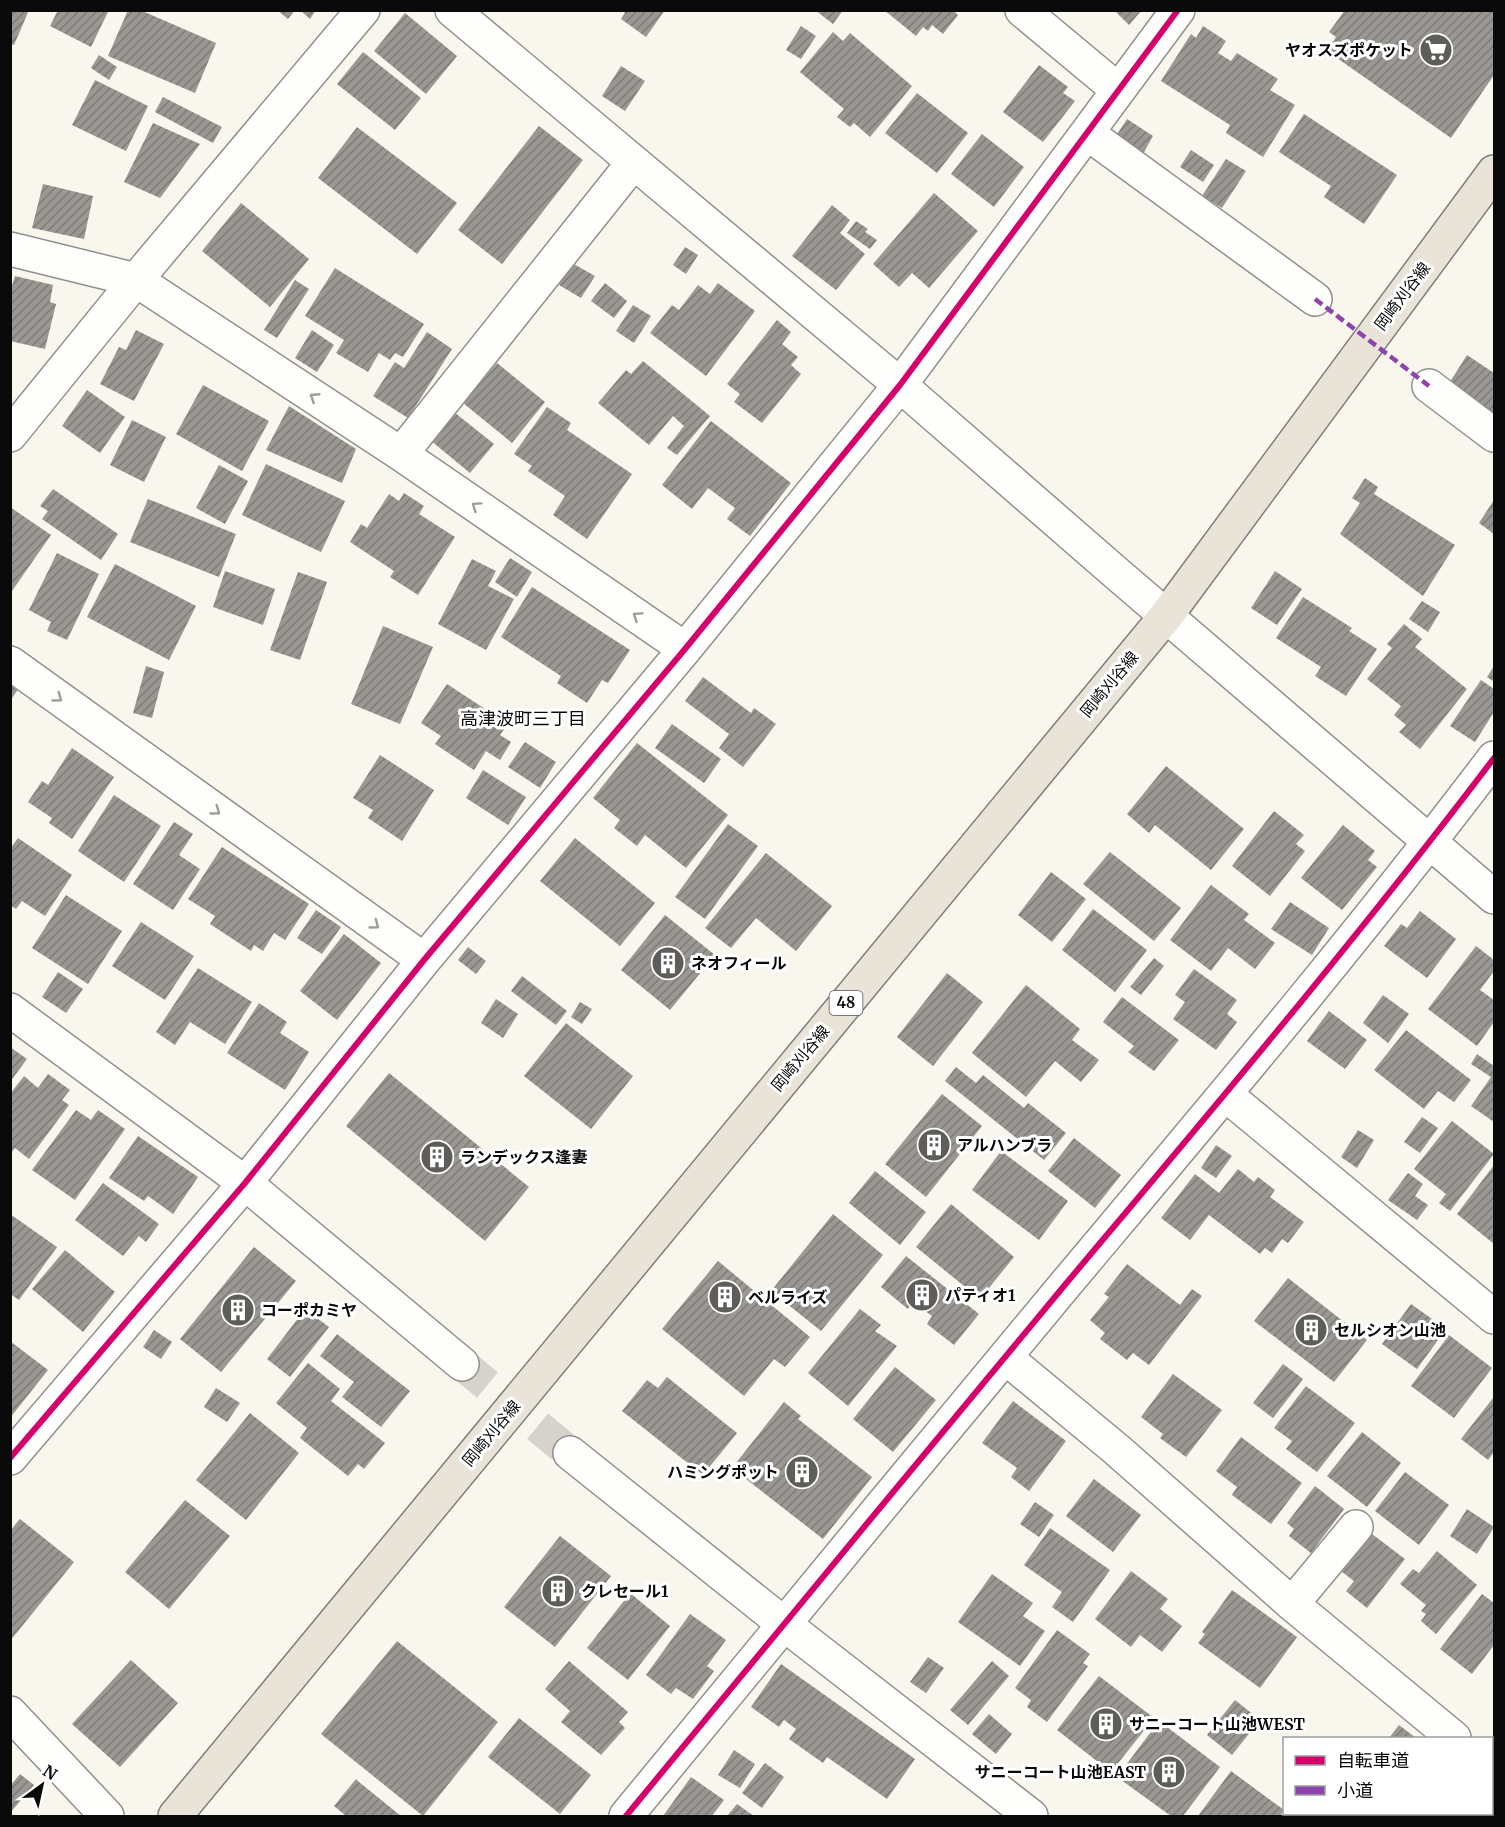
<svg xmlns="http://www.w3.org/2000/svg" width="1505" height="1827" viewBox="0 0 1505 1827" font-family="Merriweather,'Noto Sans JP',serif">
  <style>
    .building { fill: url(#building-hatch) }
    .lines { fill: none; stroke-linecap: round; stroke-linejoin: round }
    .minor-tunnel { stroke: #d5d3cc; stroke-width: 33; stroke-dasharray: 33 16; stroke-linecap: butt }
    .minor-casing { stroke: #92908d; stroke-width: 36 }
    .major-casing { stroke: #7f7e7a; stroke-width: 36 }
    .minor { stroke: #fefefc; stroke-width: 33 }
    .major { stroke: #eae3d8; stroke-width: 33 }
    .quiet { stroke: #8e44ad; stroke-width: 4.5; stroke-dasharray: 9 4.5; stroke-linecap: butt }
    .cycleway-casing { stroke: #fff; stroke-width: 10 }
    .cycleway { stroke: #d6006c; stroke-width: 6 }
    .oneway { stroke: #9c9c9b }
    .labels { text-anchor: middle; stroke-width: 6; stroke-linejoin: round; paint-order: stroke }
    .shield { fill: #fff; stroke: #545454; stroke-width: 1.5 }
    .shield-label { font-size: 15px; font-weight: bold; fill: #0a0a0a }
    .poi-label { font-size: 16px; font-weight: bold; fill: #0a0a0a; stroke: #fff; text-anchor: start }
    .street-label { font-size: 16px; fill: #0a0a0a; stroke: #fff }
    .neighbourhood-label { font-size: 18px; fill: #0a0a0a; stroke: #fff }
  </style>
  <defs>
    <pattern id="building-hatch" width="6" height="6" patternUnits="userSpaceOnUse" patternTransform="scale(1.5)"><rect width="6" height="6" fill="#9b9894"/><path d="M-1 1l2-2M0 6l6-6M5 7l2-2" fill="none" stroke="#7d7a77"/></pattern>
  </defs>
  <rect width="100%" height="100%" fill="#f9f6ee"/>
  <path class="building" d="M10,10H29L14,45L10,44Z
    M58,10H109L91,47L50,26Z
    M128,10H140L216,43L195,93L108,56Z
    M277,10H295L288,19Z
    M300,10H316L310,19Z
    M621,10H665L646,37L621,19L625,13Z
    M815,10H843L833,24Z
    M884,10H953L958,15L943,34L932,25L928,31L923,27L916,36Z
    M1114,10H1142L1129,25Z
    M1345,10H1494V75L1451,138L1327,51L1336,37L1329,32Z
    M405,13L457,56L426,94L374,51Z
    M801,26L816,36L801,59L786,50Z
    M1203,26L1226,41L1218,53L1231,61L1237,53L1278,79L1270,90L1295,105L1263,157L1226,133L1230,125L1161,81L1191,34L1196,38Z
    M833,32L843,41L850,33L912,86L870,137L854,123L850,127L837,117L844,109L800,72Z
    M363,52L421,98L395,130L337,84Z
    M99,55L117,67L109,80L91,68Z
    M1039,65L1068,87L1063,93L1075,101L1043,142L1003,112Z
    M621,66L645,81L625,111L602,96Z
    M95,80L148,106L126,151L72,125Z
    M917,93L968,133L937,173L885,133Z
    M163,97L222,127L213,143L155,112Z
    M1304,114L1397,175L1364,224L1324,197L1331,186L1279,152Z
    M1127,119L1153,136L1143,154L1116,136Z
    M153,123L200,144L160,198L124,182Z
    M539,126L583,160L502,264L458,230Z
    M357,127L457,203L417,254L318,178Z
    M982,134L1024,167L994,207L951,174Z
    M1191,150L1214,165L1203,182L1180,167Z
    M1226,159L1246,171L1222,208L1202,196Z
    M43,184L93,196L84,239L32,228Z
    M934,193L978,231L929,288L912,273L899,287L873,264Z
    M241,203L309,259L270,307L202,251Z
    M832,205L850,220L840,233L865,254L836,290L792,256Z
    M856,221L868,229L865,232L877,240L870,249L847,233Z
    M685,247L698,255L686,274L673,265Z
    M572,263L595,276L581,298L559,285Z
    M335,268L424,324L403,357L395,353L390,360L379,353L368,372L336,353L344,340L305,316Z
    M15,276L53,285L50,302L56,304L45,349L10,341V286H12Z
    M295,280L309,289L277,338L264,330Z
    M605,283L627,301L614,318L591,301Z
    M718,283L755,311L706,376L650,333L672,305L679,310L698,285L710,294Z
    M633,305L651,316L634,343L616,331Z
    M777,320L791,332L782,344L798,357L791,365L801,374L762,423L734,402L740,394L727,384Z
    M136,330L164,344L134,401L100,384L119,347L126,350Z
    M312,330L334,345L317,372L295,358Z
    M427,332L452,349L408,418L373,396L395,362L404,368Z
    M1467,355L1494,373L1493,413L1448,385Z
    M643,361L710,416L677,455L667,448L684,426L673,416L649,445L598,403L626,370L631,374Z
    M497,363L545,402L512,443L463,403Z
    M203,385L269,421L242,471L176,434Z
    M87,390L125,417L100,453L62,426Z
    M289,406L356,449L342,483L266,450Z
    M547,407L571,423L567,430L632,474L587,539L553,515L565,496L528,471L532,466L514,454Z
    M454,412L494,444L470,473L430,440Z
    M132,420L166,437L144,482L110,465Z
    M711,421L791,483L750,536L727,519L735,508L708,488L692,509L662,485Z
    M266,464L345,501L321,552L242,515Z
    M219,465L248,481L225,524L196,508Z
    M1365,478L1378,487L1374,494L1455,545L1423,596L1340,534L1360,503L1352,498Z
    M53,489L118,534L101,560L42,519L48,511L40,506Z
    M404,493L424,506L419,514L455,537L418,595L390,577L394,571L350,542L361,524L367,528L389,494L399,501Z
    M148,499L236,534L219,577L130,542Z
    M1494,500V534L1479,523Z
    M10,507L51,535L12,591L10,590Z
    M57,553L99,574L67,640L47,631L51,622L29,610Z
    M510,558L532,572L517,597L495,582Z
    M472,559L496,571L488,586L514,599L486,650L438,624Z
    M115,564L196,606L169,660L87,617Z
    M225,571L275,589L263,625L213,607Z
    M1275,571L1302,589L1277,625L1251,608Z
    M298,572L327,582L300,660L270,650Z
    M532,587L630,650L608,683L602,680L587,703L557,683L561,676L501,637Z
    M1303,597L1352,628L1349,631L1377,649L1346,696L1315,676L1321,667L1276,638Z
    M1422,601L1440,612L1428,632L1409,619Z
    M1404,624L1422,639L1415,647L1467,689L1420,749L1399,732L1406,725L1394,715L1401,706L1367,679L1392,648L1387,644Z
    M383,626L433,647L400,724L351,704Z
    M146,666L164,672L152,718L133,713Z
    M1494,666V682L1487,677Z
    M703,677L751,713L754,708L776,724L743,767L719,748L729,734L685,701Z
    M1481,680L1494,689V712L1475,742L1450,726Z
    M10,682L19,688L10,701Z
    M447,684L508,724L500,735L511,742L500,760L486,751L474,770L435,744L441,736L421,723Z
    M672,724L721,759L704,783L655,748Z
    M525,742L556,762L540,788L508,767Z
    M637,743L728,815L686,868L645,835L637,846L614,828L620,820L593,798Z
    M72,748L114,777L72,839L49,823L52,818L28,802L42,781L48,785Z
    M380,755L434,790L402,841L368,818L373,810L353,798Z
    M1166,766L1244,829L1211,870L1155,825L1149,833L1127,814Z
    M483,770L526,797L508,825L466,798Z
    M114,795L161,826L124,882L78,851Z
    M1274,811L1304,835L1296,844L1305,851L1270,896L1232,866Z
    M174,822L193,834L179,855L200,869L173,910L133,884Z
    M728,824L758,846L705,919L675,897Z
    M1343,825L1375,851L1368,860L1377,867L1342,910L1301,878Z
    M18,838L72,875L45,916L22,901L16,909L10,905V849Z
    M575,838L655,903L620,946L540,881Z
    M222,847L309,904L285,940L274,933L263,951L254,945L251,951L210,924L215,916L188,899Z
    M1110,852L1181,908L1154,941L1083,884Z
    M766,853L832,906L796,951L756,918L731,948L705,928Z
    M1051,872L1086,899L1052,942L1018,915Z
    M1211,885L1249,914L1244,920L1275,943L1255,969L1228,948L1211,971L1170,940Z
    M66,895L122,931L88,984L32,948Z
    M1290,902L1329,928L1312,955L1271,929Z
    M1093,909L1147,950L1115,992L1062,950Z
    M316,910L341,927L322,954L297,938Z
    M1420,911L1456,939L1427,978L1384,946L1401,924L1407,928Z
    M665,915L715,955L670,1010L621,970Z
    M141,922L194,956L165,1000L112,966Z
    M344,934L381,963L337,1020L300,991Z
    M1476,946L1494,960V971L1480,990L1494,1000V1022L1477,1046L1428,1009Z
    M468,947L486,961L476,974L458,960Z
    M1154,958L1164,966L1141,995L1130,987Z
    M198,968L252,1002L225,1044L190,1022L175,1045L156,1032Z
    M1194,969L1237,1000L1227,1014L1237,1022L1216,1050L1173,1019L1185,1002L1175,995Z
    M58,972L83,989L66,1013L42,997Z
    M947,973L983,1002L933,1066L897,1037Z
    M522,976L567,1011L556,1025L511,991Z
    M1026,985L1080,1029L1072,1040L1099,1060L1081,1082L1055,1061L1026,1097L972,1053Z
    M1383,995L1409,1014L1388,1043L1363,1023Z
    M1122,997L1179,1040L1154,1071L1128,1052L1134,1046L1103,1022Z
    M496,999L518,1014L503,1038L481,1023Z
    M580,1002L592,1009L582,1024L571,1017Z
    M259,1003L287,1022L280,1033L309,1052L285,1090L227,1053Z
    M1329,1011L1367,1040L1345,1069L1307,1041Z
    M566,1023L633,1076L591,1129L524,1076Z
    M1406,1030L1471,1080L1454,1102L1438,1091L1424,1109L1374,1070Z
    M10,1047L27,1059L10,1082Z
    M1477,1054L1494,1066V1122L1471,1106L1491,1077L1471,1064Z
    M956,1067L976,1083L983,1075L1024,1108L1028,1103L1066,1133L1044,1160L945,1081Z
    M389,1073L529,1187L485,1241L346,1126Z
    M48,1074L70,1090L62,1100L69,1105L29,1159L15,1148L10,1154V1094L24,1076L38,1088Z
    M942,1094L982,1126L926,1197L885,1164Z
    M76,1110L91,1120L98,1110L125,1129L75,1200L32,1170Z
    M1422,1117L1438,1128L1420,1153L1404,1142Z
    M1452,1121L1494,1154L1450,1211L1439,1203L1446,1194L1414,1169Z
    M1358,1130L1374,1140L1357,1168L1341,1157Z
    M138,1136L198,1177L173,1214L148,1196L144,1201L109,1178Z
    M1074,1138L1121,1175L1095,1208L1048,1171Z
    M1216,1145L1232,1156L1216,1178L1201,1168Z
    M1001,1151L1068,1201L1039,1240L972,1190Z
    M1494,1165V1244L1457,1214Z
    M1238,1169L1254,1182L1258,1177L1275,1190L1270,1197L1304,1222L1288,1243L1282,1239L1272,1253L1265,1248L1260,1254L1209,1215L1190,1240L1161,1218L1195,1174L1219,1193Z
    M875,1171L926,1212L900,1245L849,1203Z
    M1408,1173L1423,1184L1415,1196L1428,1205L1417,1220L1388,1200Z
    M103,1183L159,1224L146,1242L139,1236L123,1256L75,1220Z
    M951,1204L1014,1257L980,1299L916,1247Z
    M10,1214L57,1247L19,1300L10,1294Z
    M833,1214L883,1255L821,1331L771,1291Z
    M254,1247L296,1281L221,1372L180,1339Z
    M65,1250L115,1292L83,1332L32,1289Z
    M906,1256L979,1314L954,1345L927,1324L932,1316L913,1302L908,1309L881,1287Z
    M718,1261L810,1337L785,1367L774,1359L744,1396L662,1329Z
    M1127,1264L1180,1305L1192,1289L1202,1296L1149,1365L1133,1353L1127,1360L1100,1339L1105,1333L1090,1320L1109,1297L1104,1294Z
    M1288,1278L1367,1340L1334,1382L1254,1321Z
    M1411,1304L1446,1329L1417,1369L1382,1344Z
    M305,1309L329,1327L290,1377L267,1359Z
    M860,1309L881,1325L875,1331L897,1346L848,1406L808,1373Z
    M154,1330L172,1342L161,1359L143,1347Z
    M337,1334L410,1391L381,1427L342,1397L354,1382L320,1356Z
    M1449,1335L1492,1368L1454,1418L1411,1386Z
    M10,1341L48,1370L10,1418Z
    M308,1363L340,1389L331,1401L385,1443L364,1469L358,1464L348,1476L300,1438L307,1428L276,1403Z
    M1283,1364L1303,1379L1273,1418L1253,1403Z
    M895,1367L936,1400L893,1452L853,1419Z
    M1173,1374L1222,1410L1186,1457L1160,1438L1163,1434L1141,1417Z
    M667,1377L737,1433L703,1475L622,1411L647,1380L658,1388Z
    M1306,1386L1355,1423L1317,1472L1286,1449L1292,1441L1274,1428Z
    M216,1388L240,1403L227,1422L204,1407Z
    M1493,1398L1494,1399V1452L1488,1460L1461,1439Z
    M1013,1401L1066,1441L1029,1491L1011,1477L1017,1468L982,1443Z
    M784,1402L801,1416L798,1419L872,1477L823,1539L732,1468Z
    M250,1413L299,1453L246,1520L196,1480Z
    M1362,1432L1401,1463L1367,1507L1327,1476Z
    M1241,1437L1302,1483L1271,1524L1232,1495L1237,1487L1216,1471Z
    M1405,1472L1449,1505L1419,1545L1375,1511Z
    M1094,1479L1141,1515L1113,1552L1066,1516Z
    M1315,1486L1344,1509L1311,1553L1289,1536L1294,1529L1287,1523Z
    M185,1500L230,1536L169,1609L125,1572Z
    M1035,1502L1054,1515L1039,1537L1020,1524Z
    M1467,1509L1494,1527L1477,1554L1450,1536Z
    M20,1519L74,1562L10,1641V1531Z
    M1050,1528L1110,1570L1073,1622L1052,1607L1062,1592L1024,1565Z
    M1372,1534L1405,1559L1367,1608L1346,1591L1354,1581L1342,1572Z
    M560,1536L611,1576L555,1647L504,1607Z
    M1437,1551L1477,1585L1436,1634L1421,1621L1426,1614L1421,1611L1426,1605L1400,1584L1413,1569L1419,1573Z
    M1131,1571L1168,1599L1160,1609L1182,1626L1162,1652L1140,1635L1131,1647L1095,1619Z
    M992,1574L1033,1603L1023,1616L1045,1631L1020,1666L958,1622Z
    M1232,1590L1297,1637L1260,1688L1198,1643L1205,1634L1202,1632Z
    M630,1593L670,1626L628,1680L587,1648Z
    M1482,1594L1494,1603V1645L1472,1674L1440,1649Z
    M690,1614L726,1640L707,1666L714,1671L693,1699L676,1688L671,1694L646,1675Z
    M1057,1630L1090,1654L1083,1663L1088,1666L1047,1722L1027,1707L1031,1700L1015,1688Z
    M397,1641L498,1722L423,1816L321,1734Z
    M928,1657L944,1668L926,1693L910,1682Z
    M131,1660L178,1703L120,1767L72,1724Z
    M569,1661L628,1712L619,1722L625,1728L601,1755L561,1722L570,1711L545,1689Z
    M992,1661L1009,1676L968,1725L950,1710Z
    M781,1664L915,1759L887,1799L827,1757L823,1763L789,1739L796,1729L784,1720L779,1727L751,1707Z
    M1099,1676L1154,1718L1111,1772L1057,1730Z
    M1235,1700L1260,1720L1232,1755L1207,1735Z
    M989,1714L1012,1734L996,1754L972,1734Z
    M519,1718L591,1775L560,1814L488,1757Z
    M1159,1721L1220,1767L1183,1816H1171L1117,1777Z
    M1399,1725L1416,1738H1389Z
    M734,1750L755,1764L740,1788L718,1775Z
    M765,1763L784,1777L762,1808L742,1793Z
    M1231,1771L1284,1810L1280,1816H1198Z
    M20,1774L34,1785L10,1813V1786Z
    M691,1777L724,1800L712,1816H663Z
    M356,1779L359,1782L401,1816H346L334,1806Z
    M737,1804L754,1816H727Z
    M1346,1814H1369L1367,1816H1350Z
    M1377,1814H1443L1441,1816H1375Z"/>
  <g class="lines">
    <path class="minor-tunnel" d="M462,1364L570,1453"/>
    <defs>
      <path id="minor" d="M452,10L900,385L1115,572L1494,897
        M1022,10L1118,90
        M1087,133L1315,299
        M10,249L136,280L401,454L685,649
        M1429,386L1494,435
        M10,435L136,280L363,10
        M401,454L633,163
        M10,663L424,960
        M10,1010L245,1183L462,1364
        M1225,1094L1494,1317
        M1005,1357L1116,1449L1292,1604L1454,1738
        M570,1453L784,1624L1031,1816
        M10,1458L245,1183L424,960L685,649L900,385L1178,10
        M1292,1604L1356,1527
        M10,1713L107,1816
        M1492,1770L1494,1772
        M626,1816C772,1639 917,1462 1064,1286C1210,1112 1357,939 1494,758"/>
      <path id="major" d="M175,1816L1166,616L1494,172"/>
    </defs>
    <use href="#minor" class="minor-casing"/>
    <use href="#major" class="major-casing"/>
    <use href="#minor" class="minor"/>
    <use href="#major" class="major"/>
    <path class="quiet" d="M1315,299L1429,386"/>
    <defs>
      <path id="cycleway" d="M10,1458L245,1183L424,960L685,649L900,385L1178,10
        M626,1816C772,1639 917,1462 1064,1286C1210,1112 1357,939 1494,758"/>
    </defs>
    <use href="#cycleway" class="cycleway-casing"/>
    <use href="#cycleway" class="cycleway"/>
  </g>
  <defs><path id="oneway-chevron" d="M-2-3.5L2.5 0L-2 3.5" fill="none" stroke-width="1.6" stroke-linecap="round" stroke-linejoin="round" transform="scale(1.5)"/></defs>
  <g class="oneway">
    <use href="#oneway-chevron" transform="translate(314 397) rotate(-147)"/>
    <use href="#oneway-chevron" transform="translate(476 506) rotate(-145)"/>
    <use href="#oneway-chevron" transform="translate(637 616) rotate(-145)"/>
    <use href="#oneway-chevron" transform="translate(58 698) rotate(36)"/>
    <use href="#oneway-chevron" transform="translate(216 811) rotate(36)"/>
    <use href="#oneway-chevron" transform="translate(375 925) rotate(36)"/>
  </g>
  <defs>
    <symbol id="supermarket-disc" viewBox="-11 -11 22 22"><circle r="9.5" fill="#5e5d5a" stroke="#fff"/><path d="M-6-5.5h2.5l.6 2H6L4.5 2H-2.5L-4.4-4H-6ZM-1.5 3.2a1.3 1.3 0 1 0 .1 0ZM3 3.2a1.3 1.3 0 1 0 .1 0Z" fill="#fff"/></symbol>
    <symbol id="building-disc" viewBox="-11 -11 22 22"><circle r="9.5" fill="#5e5d5a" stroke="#fff"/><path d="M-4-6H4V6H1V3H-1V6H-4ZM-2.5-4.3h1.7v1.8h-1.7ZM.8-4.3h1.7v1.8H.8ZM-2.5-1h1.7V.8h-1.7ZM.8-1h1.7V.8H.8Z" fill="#fff"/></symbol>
  </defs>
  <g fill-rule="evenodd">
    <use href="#supermarket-disc" x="1417" y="31" width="38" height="38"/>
    <use href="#building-disc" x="649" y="944" width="38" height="38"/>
    <use href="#building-disc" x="915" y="1126" width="38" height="38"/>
    <use href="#building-disc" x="418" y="1138" width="38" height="38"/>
    <use href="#building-disc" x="903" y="1276" width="38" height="38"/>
    <use href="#building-disc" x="706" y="1278" width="38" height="38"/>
    <use href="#building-disc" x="219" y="1291" width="38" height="38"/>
    <use href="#building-disc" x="1292" y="1311" width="38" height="38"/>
    <use href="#building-disc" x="783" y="1453" width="38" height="38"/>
    <use href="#building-disc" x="539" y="1572" width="38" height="38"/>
    <use href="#building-disc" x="1087" y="1705" width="38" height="38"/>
    <use href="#building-disc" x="1150" y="1753" width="38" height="38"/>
  </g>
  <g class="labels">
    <rect class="shield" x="829.5" y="991" width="33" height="24" rx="4.5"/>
    <g class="shield-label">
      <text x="846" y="1008">48</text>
    </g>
    <g class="poi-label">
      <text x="1413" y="56" text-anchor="end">ヤオスズポケット</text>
      <text x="691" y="969">ネオフィール</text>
      <text x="957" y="1151">アルハンブラ</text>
      <text x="460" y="1163">ランデックス逢妻</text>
      <text x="945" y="1301">パティオ1</text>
      <text x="748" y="1303">ベルライズ</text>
      <text x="261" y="1316">コーポカミヤ</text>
      <text x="1334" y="1336">セルシオン山池</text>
      <text x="779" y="1478" text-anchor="end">ハミングポット</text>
      <text x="581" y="1597">クレセール1</text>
      <text x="1129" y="1730">サニーコート山池WEST</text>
      <text x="1146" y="1778" text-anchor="end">サニーコート山池EAST</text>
    </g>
    <g class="street-label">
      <text transform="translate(1402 296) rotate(-53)" y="6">岡崎刈谷線</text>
      <text transform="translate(1109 684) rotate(-50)" y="6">岡崎刈谷線</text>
      <text transform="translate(800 1058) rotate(-50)" y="6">岡崎刈谷線</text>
      <text transform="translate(491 1433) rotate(-50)" y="6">岡崎刈谷線</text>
    </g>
    <g class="neighbourhood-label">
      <text x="523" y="725">高津波町三丁目</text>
    </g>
  </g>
  <rect width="1505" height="1827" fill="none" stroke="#0a0a0a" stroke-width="24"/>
  <rect x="1283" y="1737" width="210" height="78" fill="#ffffff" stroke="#9d9d9d" stroke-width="1.5"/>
  <rect x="1295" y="1756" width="30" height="9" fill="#d6006c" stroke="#9d9d9d" stroke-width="1.5"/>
  <text x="1337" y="1767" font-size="18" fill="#0a0a0a">自転車道</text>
  <rect x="1295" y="1786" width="30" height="9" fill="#8e44ad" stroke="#9d9d9d" stroke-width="1.5"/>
  <text x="1337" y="1797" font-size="18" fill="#0a0a0a">小道</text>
  <g transform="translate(42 1785) rotate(33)" stroke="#ffffff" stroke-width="4.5" paint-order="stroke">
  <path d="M0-4.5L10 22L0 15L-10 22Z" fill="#0a0a0a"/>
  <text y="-9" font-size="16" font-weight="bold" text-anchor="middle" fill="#0a0a0a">N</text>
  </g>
</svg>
